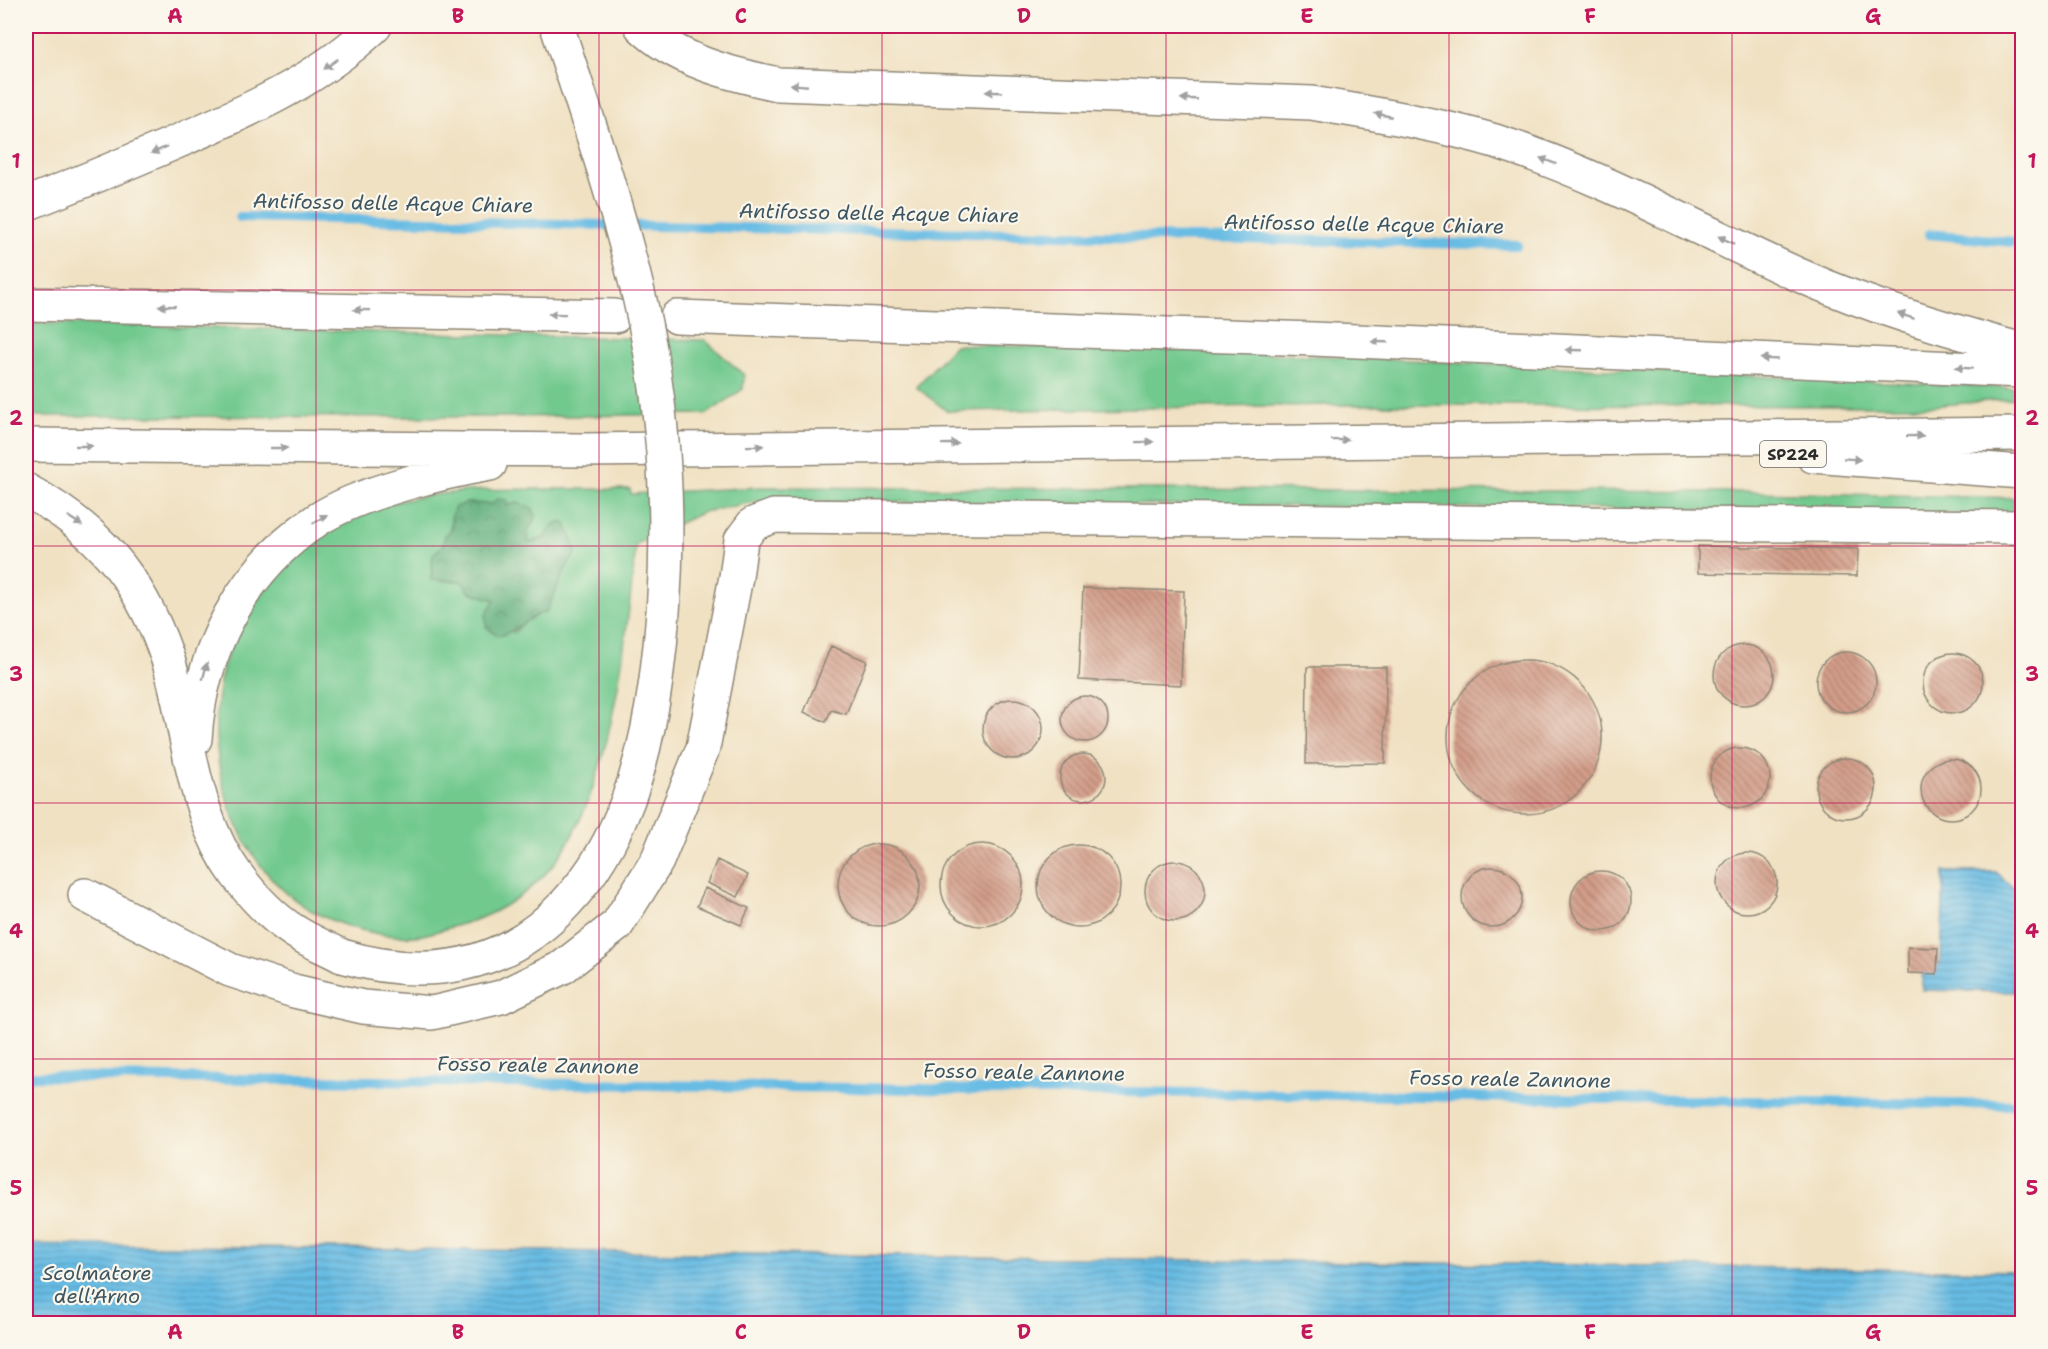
<svg xmlns="http://www.w3.org/2000/svg" width="2048" height="1349" viewBox="0 0 2048 1349" font-family="'Shantell Sans',sans-serif">
  <style>
    .grass { fill: #71c98e; stroke: #4e7a5c; stroke-width: 1.5; fill-rule: evenodd }
    .forest { fill: url(#forest-crowns); stroke: #446c52; stroke-width: 1.5 }
    .water { fill: url(#water-rules); stroke: #497488; stroke-width: 1.5 }
    .lines { fill: none; stroke-linecap: round; stroke-linejoin: round }
    .stream { stroke: #67bce4; stroke-width: 10 }
    .building { fill: url(#building-back-hatch) }
    .minor-casing { stroke: #8e8676; stroke-width: 36 }
    .highway-casing { stroke: #8e8676; stroke-width: 36 }
    .minor { stroke: #fff; stroke-width: 33 }
    .highway { stroke: #fff; stroke-width: 33 }
    .highway-bridge-casing { stroke: #8e8676; stroke-width: 36; stroke-linecap: butt }
    .highway-bridge { stroke: #fff; stroke-width: 33 }
    .oneway { fill: #a0a0a0 }
    .grid { fill: none; stroke: #c2185b; stroke-width: 1.5; stroke-opacity: 0.55 }
    .labels { text-anchor: middle; stroke-width: 4.5; stroke-linejoin: round; paint-order: stroke }
    .shield { fill: #fbf7ec; stroke: #696865; stroke-width: 1.5 }
    .shield-label { font-size: 16px; font-weight: bold; fill: #2b2b2b }
    .water-label { font-size: 20px; font-style: italic; fill: #3d5662; stroke: #fbf7ec }
    .neatline { fill: none; stroke: #c2185b; stroke-width: 2 }
    .grid-label { font-size: 20px; text-anchor: middle; font-weight: bold; fill: #c2185b }
  </style>
  <defs>
    <pattern id="forest-crowns" width="20" height="18" patternUnits="userSpaceOnUse" patternTransform="scale(1.5)"><rect width="20" height="18" fill="#5cad79"/><path d="M2 6a3 3 0 1 1 6 0M12 15a3 3 0 1 1 6 0" fill="none" stroke="#4c8d63"/></pattern>
    <pattern id="water-rules" width="6" height="5" patternUnits="userSpaceOnUse" patternTransform="scale(1.5)"><rect width="6" height="5" fill="#67bce4"/><path d="M0 2.5h6" fill="none" stroke="#5599b9"/></pattern>
    <pattern id="building-back-hatch" width="6" height="6" patternUnits="userSpaceOnUse" patternTransform="scale(1.5)"><rect width="6" height="6" fill="#d39d89"/><path d="M-1 5l2 2M0 0l6 6M5-1l2 2" fill="none" stroke="#ab8070"/></pattern>
  </defs>
  <rect width="100%" height="100%" fill="#fbf7ec"/>
  <filter id="ink" filterUnits="userSpaceOnUse"><feTurbulence type="fractalNoise" baseFrequency=".0167" numOctaves="2"/><feDisplacementMap in="SourceGraphic" scale="12" xChannelSelector="R" yChannelSelector="G"/><feConvolveMatrix kernelMatrix="1 2 1 2 8 2 1 2 1" color-interpolation-filters="sRGB"/></filter>
  <filter id="wash" filterUnits="userSpaceOnUse"><feTurbulence type="fractalNoise" baseFrequency=".008" numOctaves="4" result="noise"/><feDisplacementMap in="SourceGraphic" scale="24" xChannelSelector="R" yChannelSelector="G"/><feGaussianBlur stdDeviation="1.35" result="paint"/><feColorMatrix in="noise" values="0 0 0 0 0 0 0 0 0 0 0 0 0 0 0 0 0 1.4 0 .05"/><feComposite in="paint" operator="in"/></filter>
  <g filter="url(#wash)">
    <rect width="100%" height="100%" fill="#f0e1c2"/>
    <path class="grass" d="M26,323L705,340L744,375L743,389L707,414L506,417L26,416Z
      M955,345L1216,351L2014,388L2022,392V398L1931,406L1333,405L947,411L916,387Z
      M761,487L1750,492L2022,498V515L1748,510L760,501L703,512L636,544C627,634 614,765 568,843C544,885 501,915 455,926C445,929 432,933 423,935C394,939 363,932 336,922C239,887 198,764 223,669C240,606 293,544 353,517C432,480 544,491 630,489L631,494ZM467,503L507,505L536,516L527,533L529,543L544,538L554,524L577,551L566,568L546,612L528,617L514,633L496,600L471,592L461,581L431,580L433,555C445,544 452,534 451,518Z"/>
    <path class="forest" d="M498,499L507,500L508,505L518,503L532,508L536,516L527,533L529,543L544,538L554,524L565,522L577,551L566,568L546,612C524,618 520,631 498,636L486,627V614L495,600L470,592L461,581L431,580L433,555L443,545L445,535L452,530L451,518L455,507L467,503L492,504Z"/>
    <path class="water" d="M1944,872H1996L2018,892L2014,992L1922,990L1923,961L1941,962Z
      M26,1244L2022,1271V1323L26,1324Z"/>
    <g class="lines">
      <path class="stream" d="M240,217L1517,245
        M1929,234L2022,243
        M26,1076L2022,1105"/>
    </g>
    <g id="blocks">
      <path class="building" d="M1698,546L1858,549L1857,576L1698,573Z
        M1083,588L1184,591L1181,685L1079,680Z
        M1714 675a30 30 0 1 1 60 0a30 30 0 1 1-60 0Z
        M831,646L867,661L846,714L831,710L826,722L804,712Z
        M1816 682a30 30 0 1 1 60 0a30 30 0 1 1-60 0Z
        M1923 683a30 30 0 1 1 60 0a30 30 0 1 1-60 0Z
        M1448 737a77 77 0 1 1 154 0a77 77 0 1 1-154 0Z
        M1307,667H1386L1385,763L1306,764Z
        M1062 719a23 23 0 1 1 46 0a23 23 0 1 1-46 0Z
        M983 729a30 30 0 1 1 60 0a30 30 0 1 1-60 0Z
        M1710 778a30 30 0 1 1 60 0a30 30 0 1 1-60 0Z
        M1060 777a23 23 0 1 1 46 0a23 23 0 1 1-46 0Z
        M1816 788a30 30 0 1 1 60 0a30 30 0 1 1-60 0Z
        M1921 789a30 30 0 1 1 60 0a30 30 0 1 1-60 0Z
        M941 885a41 41 0 1 1 82 0a41 41 0 1 1-82 0Z
        M838 885a41 41 0 1 1 82 0a41 41 0 1 1-82 0Z
        M1038 886a41 41 0 1 1 82 0a41 41 0 1 1-82 0Z
        M1717 883a30 30 0 1 1 60 0a30 30 0 1 1-60 0Z
        M717,860L748,875L738,897L707,883Z
        M1145 891a30 30 0 1 1 60 0a30 30 0 1 1-60 0Z
        M1462 897a30 30 0 1 1 60 0a30 30 0 1 1-60 0Z
        M1571 901a30 30 0 1 1 60 0a30 30 0 1 1-60 0Z
        M705,888L749,908L741,925L697,906Z
        M1908,947L1938,948L1937,974L1908,973Z"/>
    </g>
  </g>
  <g filter="url(#ink)">
    <use href="#blocks" fill-opacity="0" stroke="#8e8676" stroke-width="1.5"/>
    <g class="lines">
      <defs>
        <path id="minor" d="M85,895L230,970L294,991L363,1007L432,1013L501,997L563,967L617,925L657,861L703,748L736,577L741,540L753,524L774,516L2022,527"/>
        <path id="highway" d="M641,26C677,61 730,74 778,84L1312,103C1373,114 1435,123 1495,141C1601,175 1698,230 1799,275C1871,307 1946,329 2022,350
          M26,204C75,185 125,164 174,143C248,111 316,82 375,26
          M26,304L615,316
          M677,317L1313,339L2022,371
          M26,445L582,450L2022,434
          M1813,456L2022,472
          M26,490C97,528 139,577 166,654C177,683 181,717 188,747C197,791 209,837 236,874C251,894 272,917 294,931C309,941 327,948 342,956
          M195,739C200,651 243,569 317,520C358,493 442,472 490,464"/>
      </defs>
      <use href="#minor" class="minor-casing"/>
      <use href="#highway" class="highway-casing"/>
      <use href="#minor" class="minor"/>
      <use href="#highway" class="highway"/>
      <defs>
        <path id="highway-bridge" d="M342,956C426,981 505,969 566,903C623,842 645,761 656,680C674,546 668,407 634,276C613,191 584,109 557,26"/>
      </defs>
      <use href="#highway-bridge" class="highway-bridge-casing"/>
      <use href="#highway-bridge" class="highway-bridge"/>
    </g>
    <defs><path id="oneway-solid" d="M-6-.8H1V-3.2L6.5 0L1 3.2V.8H-6Z" transform="scale(1.5)"/></defs>
    <g class="oneway">
      <use href="#oneway-solid" transform="translate(331 64) rotate(144)"/>
      <use href="#oneway-solid" transform="translate(799 85) rotate(-175)"/>
      <use href="#oneway-solid" transform="translate(994 92) rotate(-178)"/>
      <use href="#oneway-solid" transform="translate(1189 99) rotate(-178)"/>
      <use href="#oneway-solid" transform="translate(1383 115) rotate(-169)"/>
      <use href="#oneway-solid" transform="translate(159 150) rotate(157)"/>
      <use href="#oneway-solid" transform="translate(1548 161) rotate(-159)"/>
      <use href="#oneway-solid" transform="translate(1726 240) rotate(-154)"/>
      <use href="#oneway-solid" transform="translate(167 306) rotate(-179)"/>
      <use href="#oneway-solid" transform="translate(362 310) rotate(-179)"/>
      <use href="#oneway-solid" transform="translate(557 314) rotate(-179)"/>
      <use href="#oneway-solid" transform="translate(1906 316) rotate(-161)"/>
      <use href="#oneway-solid" transform="translate(1380 342) rotate(-178)"/>
      <use href="#oneway-solid" transform="translate(1574 350) rotate(-178)"/>
      <use href="#oneway-solid" transform="translate(1769 359) rotate(-177)"/>
      <use href="#oneway-solid" transform="translate(1964 368) rotate(-177)"/>
      <use href="#oneway-solid" transform="translate(1915 436) rotate(-1)"/>
      <use href="#oneway-solid" transform="translate(1340 440) rotate(-1)"/>
      <use href="#oneway-solid" transform="translate(1145 442) rotate(-1)"/>
      <use href="#oneway-solid" transform="translate(950 444) rotate(-1)"/>
      <use href="#oneway-solid" transform="translate(84 446)"/>
      <use href="#oneway-solid" transform="translate(755 446) rotate(-1)"/>
      <use href="#oneway-solid" transform="translate(279 448)"/>
      <use href="#oneway-solid" transform="translate(1852 459) rotate(4)"/>
      <use href="#oneway-solid" transform="translate(320 519) rotate(-31)"/>
      <use href="#oneway-solid" transform="translate(75 521) rotate(34)"/>
      <use href="#oneway-solid" transform="translate(205 671) rotate(-75)"/>
    </g>
  </g>
  <path class="grid" d="M316,26V1324M599,26V1324M882,26V1324M1166,26V1324M1449,26V1324M1732,26V1324M26,290H2022M26,546H2022M26,803H2022M26,1059H2022"/>
  <g class="labels">
    <rect class="shield" x="1760" y="441" width="66" height="26" rx="4.5"/>
    <g class="shield-label">
      <text x="1793" y="460">SP224</text>
    </g>
    <g class="water-label">
      <text transform="translate(393 203) rotate(1)" y="7">Antifosso delle Acque Chiare</text>
      <text transform="translate(879 213) rotate(1)" y="7">Antifosso delle Acque Chiare</text>
      <text transform="translate(1364 224) rotate(1)" y="7">Antifosso delle Acque Chiare</text>
      <text transform="translate(538 1065) rotate(1)" y="7">Fosso reale Zannone</text>
      <text transform="translate(1024 1072) rotate(1)" y="7">Fosso reale Zannone</text>
      <text transform="translate(1510 1079) rotate(1)" y="7">Fosso reale Zannone</text>
      <text x="97" y="1280">Scolmatore<tspan x="97" dy="23">dell'Arno</tspan></text>
    </g>
  </g>
  <rect width="2048" height="1349" fill="none" stroke="#fbf7ec" stroke-width="66"/>
  <rect x="33" y="33" width="1982" height="1283" class="neatline"/>
  <g class="grid-label">
    <text x="175" y="23">A</text>
    <text x="458" y="23">B</text>
    <text x="741" y="23">C</text>
    <text x="1024" y="23">D</text>
    <text x="1307" y="23">E</text>
    <text x="1590" y="23">F</text>
    <text x="1873" y="23">G</text>
    <text x="16" y="168">1</text>
    <text x="2032" y="168">1</text>
    <text x="16" y="425">2</text>
    <text x="2032" y="425">2</text>
    <text x="16" y="681">3</text>
    <text x="2032" y="681">3</text>
    <text x="16" y="938">4</text>
    <text x="2032" y="938">4</text>
    <text x="16" y="1195">5</text>
    <text x="2032" y="1195">5</text>
    <text x="175" y="1339">A</text>
    <text x="458" y="1339">B</text>
    <text x="741" y="1339">C</text>
    <text x="1024" y="1339">D</text>
    <text x="1307" y="1339">E</text>
    <text x="1590" y="1339">F</text>
    <text x="1873" y="1339">G</text>
  </g>
</svg>
